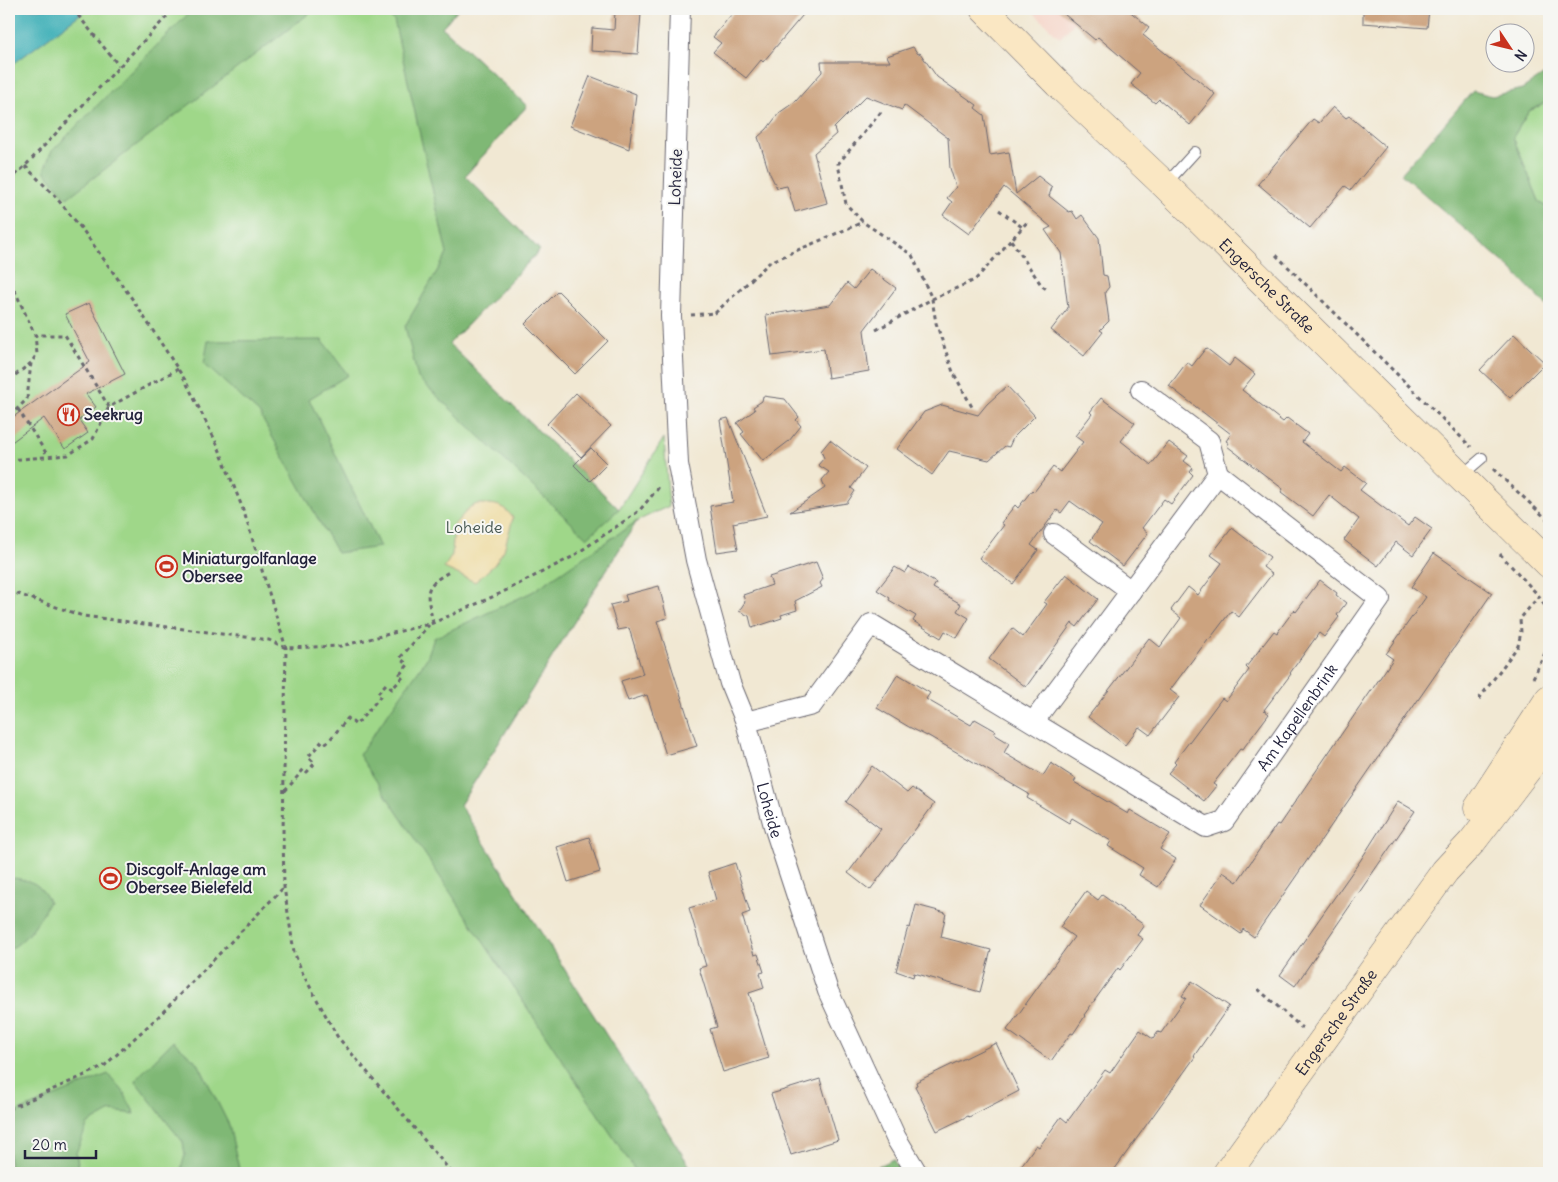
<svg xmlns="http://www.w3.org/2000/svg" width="1558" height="1182" viewBox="0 0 1558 1182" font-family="Delius,sans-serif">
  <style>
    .built { fill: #f6d2c4 }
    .green { fill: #9fd789; stroke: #607c62 }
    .forest { fill: #7fb875; stroke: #506d58 }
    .sand { fill: #eeda9e; stroke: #887e6c }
    .water { fill: #3fb0b8; stroke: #30697a }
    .building { fill: #cca37f }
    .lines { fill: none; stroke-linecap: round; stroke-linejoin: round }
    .service-casing { stroke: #6a6770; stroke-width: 12 }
    .minor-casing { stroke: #6a6770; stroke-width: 22 }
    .secondary-casing { stroke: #6a6770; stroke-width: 29 }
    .path { stroke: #6a6770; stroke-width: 3; stroke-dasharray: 4 4; stroke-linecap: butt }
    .service { stroke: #fff; stroke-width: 10 }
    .minor { stroke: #fff; stroke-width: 20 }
    .secondary { stroke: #fae7c3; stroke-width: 28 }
    .labels { text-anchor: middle; stroke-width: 4; stroke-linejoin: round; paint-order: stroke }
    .street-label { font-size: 16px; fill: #22223b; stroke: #f6f6f2 }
    .poi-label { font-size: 16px; font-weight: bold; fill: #22223b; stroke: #f6f6f2; text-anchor: start }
    .park-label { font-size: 16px; fill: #485852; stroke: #f6f6f2 }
  </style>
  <rect width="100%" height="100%" fill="#f6f6f2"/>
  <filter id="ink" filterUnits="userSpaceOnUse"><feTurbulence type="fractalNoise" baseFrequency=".02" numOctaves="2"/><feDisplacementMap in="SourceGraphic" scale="10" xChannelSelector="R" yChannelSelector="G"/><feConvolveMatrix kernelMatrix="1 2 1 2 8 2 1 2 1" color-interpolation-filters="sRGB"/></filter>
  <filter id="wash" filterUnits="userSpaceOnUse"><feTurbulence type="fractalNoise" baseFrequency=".0096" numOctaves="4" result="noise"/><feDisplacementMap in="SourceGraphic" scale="20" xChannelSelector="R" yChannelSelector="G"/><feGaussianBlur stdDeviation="1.12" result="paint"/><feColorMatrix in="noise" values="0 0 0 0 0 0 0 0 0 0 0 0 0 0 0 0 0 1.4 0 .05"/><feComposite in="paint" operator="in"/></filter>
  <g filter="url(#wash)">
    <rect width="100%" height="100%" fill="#f1e8d3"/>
    <path class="built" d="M1030,9H1087L1060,38Z"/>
    <path class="green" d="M87,9H458L442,27L527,106L465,176L540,250L449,344L619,509L664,438L669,506L637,521L460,805L694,1173H9V67Z
      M1549,101V209L1539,201L1513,137L1529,111Z"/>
    <path class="forest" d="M193,9H315L67,198L44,171L51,152Z
      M379,9H458L442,27L527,106L465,176L540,250L449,344L619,509L587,538L418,378L405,326L447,254L394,20Z
      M1549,71V101L1529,111L1513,137L1539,201L1549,209V308L1510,268L1401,174L1473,91L1492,96L1522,89Z
      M322,340L348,375L309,399L380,547L337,553L259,413L204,364L208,341Z
      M637,521L460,805L694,1173H637L359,755L427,658L434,638L532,592Z
      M15,878C34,882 39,883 49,901C40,920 28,939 9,950V880Z
      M173,1041L198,1063L229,1125L240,1173H180L185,1155L183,1142L166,1121L136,1082L138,1077Z
      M108,1074L123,1091L135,1114L111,1111L88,1124L76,1153L80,1173H9V1115Z
      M893,1159L901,1173H873L878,1166Z"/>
    <path class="sand" d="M477,504C495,504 502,503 513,518L504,550L494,565L475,582L444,568L452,555L454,525L470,507Z"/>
    <path class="water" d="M9,9H87L9,67Z"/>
    <g id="blocks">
      <path class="building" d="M736,9H808L763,62L761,60L746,78L713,52L721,43L713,37Z
        M1058,9H1127L1149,27L1143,35L1215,94L1190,125L1159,99L1155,103L1131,84L1140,73L1098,37L1095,40Z
        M1363,9H1429L1427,28L1363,23Z
        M615,11L641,13L638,54L591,51L592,28L614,30Z
        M913,47L918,54L920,53L937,77L977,105L975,108L984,115L990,155L1009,152L1016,194L1038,176L1052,187L1049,196L1069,212L1072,211L1077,219L1082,215L1099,238L1103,275L1107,276L1109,287L1105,292L1109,321L1100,330L1103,332L1084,356L1051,330L1068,308L1061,253L1045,230L1051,227L1004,187L969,234L943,215L952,202L947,198L956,187L950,168L948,138L904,105L902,110L866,96L834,128L836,134L814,153L827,203L795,212L787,186L777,188L769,172L758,137L767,129L779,113L796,101L822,72L821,62H890L887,56Z
        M590,76L636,94L629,149L570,126Z
        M1333,107L1346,118L1349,116L1386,147L1351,190L1345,186L1310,228L1258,184L1313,119L1319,123Z
        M870,269L896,288L864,330L869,371L828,378L824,349L772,356L766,315L830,305L847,283L854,289Z
        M558,291L608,341L575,374L525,324Z
        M89,303L125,374L86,394L96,407L79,420L88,433L65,449L44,418L9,444V420L90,362L65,314Z
        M1514,334L1545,363L1510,398L1480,370Z
        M1206,348L1229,366L1235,358L1255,374L1242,390L1283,422L1287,418L1308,434L1302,442L1341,472L1345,467L1366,483L1360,490L1408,526L1415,517L1432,529L1413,555L1396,542L1378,566L1344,540L1359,519L1329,495L1313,516L1281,492L1283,489L1227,446L1229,443L1226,441L1231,434L1169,386L1187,362L1192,366Z
        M1007,386L1035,416L1013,438L1009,447L1005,446L989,460L949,451L932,475L897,449L924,412L942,405L978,415L987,404Z
        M576,393L611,426L581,457L547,424Z
        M763,396L785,399L799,417L796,420L801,426L789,441L763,461L741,434L744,432L737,423L755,410L753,407L762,401Z
        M1101,398L1135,423L1121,441L1151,465L1169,442L1188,456L1184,461L1193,468L1190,472L1193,475L1171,504L1164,499L1142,528L1148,533L1123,566L1090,541L1102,524L1070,501L1061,513L1057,510L1031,545L1038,550L1013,584L979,558L1004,525L1001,523L1015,505L1018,508L1032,490L1034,492L1053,467L1060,472L1083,442L1075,436L1092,414L1090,412Z
        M728,418L767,516L733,523L738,549L717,552L710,506L733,502L720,420Z
        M830,440L866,468L851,488L855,491L847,503L790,512L825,488L822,480L829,472L818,465L824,458L821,451Z
        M591,448L607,464L590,481L574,465Z
        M1232,528L1270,557L1263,567L1272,574L1239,617L1231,611L1209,640L1208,639L1170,690L1179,697L1150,735L1139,727L1125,745L1088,717L1149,638L1160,647L1181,618L1171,610L1188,587L1198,595L1222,563L1211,555Z
        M1434,553L1492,593L1254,937L1243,929L1241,934L1200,905L1223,872L1237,882L1277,824L1279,825L1393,659L1386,654L1426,597L1411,587Z
        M816,562L823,579L820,583L822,587L795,601L797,610L781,615L782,618L752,628L749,616L739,611L745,602L743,595L772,585L769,577Z
        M895,567L905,573L909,567L936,583L933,588L961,604L957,611L969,618L957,638L945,631L941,638L913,621L916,616L889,600L890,598L877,590Z
        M1066,574L1098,599L1077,627L1072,623L1026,687L989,659L1012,628L1023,637L1047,604L1044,602Z
        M1320,580L1337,593L1336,595L1346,603L1337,615L1339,617L1324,637L1319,633L1290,673L1291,674L1264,710L1269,714L1242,750L1240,749L1213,784L1216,786L1204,801L1168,773L1176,764L1174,762L1222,698L1226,701L1249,670L1246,667L1274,631L1277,633L1294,610L1296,612Z
        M659,586L667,618L657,621L697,746L666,755L647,695L628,701L621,681L643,674L629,628L618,630L610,605L627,601L625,595Z
        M898,674L930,693L926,699L971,725L975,719L996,731L994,734L1009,743L1004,753L1043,776L1051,763L1076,779L1074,782L1128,814L1130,810L1170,834L1160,849L1176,859L1158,887L1139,875L1143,868L1108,846L1111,841L1072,818L1069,823L1027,798L1029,794L927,735V736L909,727L877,708Z
        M872,766L907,793L912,788L934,804L870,890L848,873L881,829L846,802Z
        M1398,801L1415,811L1295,986L1280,975L1360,861Z
        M589,837L600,872L568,882L557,847Z
        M735,863L750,912L742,915L754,955L758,954L764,972L760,973L764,988L749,993L769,1058L723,1072L710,1029L717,1027L699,968L706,966L689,908L716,900L708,872Z
        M1086,891L1098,900L1102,895L1144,925L1137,935L1143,939L1120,970L1118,968L1084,1015L1085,1016L1073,1034L1071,1033L1051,1061L1007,1030L1074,937L1060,927Z
        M916,905L946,913L941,937L991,950L980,992L914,973L913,977L896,971L908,927L910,928Z
        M1192,981L1229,1006L1194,1056L1195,1057L1112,1173H1016L1036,1145L1039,1147L1061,1117L1067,1122L1105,1070L1110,1073L1140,1030L1153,1039L1158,1032L1161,1033L1186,998L1182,996Z
        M996,1043L1019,1091L969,1117L968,1116L937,1131L915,1086L917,1085L916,1082Z
        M820,1079L838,1140L791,1155L771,1094Z"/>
    </g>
  </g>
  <g filter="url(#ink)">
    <use href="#blocks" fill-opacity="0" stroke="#6a6770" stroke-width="1"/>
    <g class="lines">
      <defs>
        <path id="service" d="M1165,185L1195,152
          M1461,476L1482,458"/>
        <g id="minor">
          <path id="s1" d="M680,9L671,316L678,464L696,560L730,683L746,722L774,826L828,991L896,1138L917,1173"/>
          <path d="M1141,390L1209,441L1218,474"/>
          <path d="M1054,534L1131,591"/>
          <path id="s2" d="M746,722L812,705L871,624L1206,827L1224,821L1380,599L1218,474L1034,721"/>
        </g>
        <g id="secondary">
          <path id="s3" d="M984,9L1058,84L1165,185L1549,564"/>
          <path d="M1478,808L1549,699"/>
          <path id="s4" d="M1227,1173L1445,871L1472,842L1549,741"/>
        </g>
      </defs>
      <use href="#service" class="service-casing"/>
      <use href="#minor" class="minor-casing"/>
      <use href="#secondary" class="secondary-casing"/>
      <path class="path" d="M73,9L119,66
        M881,112L838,164L846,204L863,222L912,255L932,299L936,323L953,372L972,407
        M25,166L54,195L82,229L133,300L185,380L218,446L244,512L286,648L283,834L284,887L294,952L303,974L337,1036L452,1173
        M9,181L25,166L174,9
        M999,210L1022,227
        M1011,240L1042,286L1048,290
        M1276,255L1471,447
        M9,284L15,291L35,335H65L109,407
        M691,315L715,313L770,262L863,222
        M876,330L932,299L975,280L1029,220
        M9,380L31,363
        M18,409L48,456
        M10,416L27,399L31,363L37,354L35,335
        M9,460L68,455L93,439L109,407L178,369
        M1493,469L1549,521
        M1500,554L1539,596L1549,613
        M9,591L83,616L269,640L286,648L341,646L433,623L499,594L572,557L639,511L660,486
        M433,623C427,592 421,587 451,571
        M1533,678L1549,645
        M1479,699L1518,646L1521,632L1520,619L1539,596
        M285,791L304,769L307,772L315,763L308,757L323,740L327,743L348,718L356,725L380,697L377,694L386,684L392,689L403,677L400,674L408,665L400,658L429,625
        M1258,989L1302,1028
        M9,1109L103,1067L159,1016L284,887"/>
      <use href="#service" class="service"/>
      <use href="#minor" class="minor"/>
      <use href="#secondary" class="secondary"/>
    </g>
  </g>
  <defs>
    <symbol id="restaurant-ring" viewBox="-11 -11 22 22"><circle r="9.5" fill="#f6f6f2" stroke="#c8321e" stroke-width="1.5"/><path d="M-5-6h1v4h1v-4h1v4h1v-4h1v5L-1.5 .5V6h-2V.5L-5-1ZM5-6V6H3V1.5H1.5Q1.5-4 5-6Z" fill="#c8321e"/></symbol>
    <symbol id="stadium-ring" viewBox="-11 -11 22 22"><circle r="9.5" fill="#f6f6f2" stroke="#c8321e" stroke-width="1.5"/><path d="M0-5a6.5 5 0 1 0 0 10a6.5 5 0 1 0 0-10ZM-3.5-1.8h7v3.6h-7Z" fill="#c8321e"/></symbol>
  </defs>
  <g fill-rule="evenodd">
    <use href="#restaurant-ring" x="56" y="402" width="25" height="25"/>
    <use href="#stadium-ring" x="154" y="554" width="25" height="25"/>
    <use href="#stadium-ring" x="98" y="866" width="25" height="25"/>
  </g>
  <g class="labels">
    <g class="street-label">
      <text transform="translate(675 177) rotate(-88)" y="6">Loheide</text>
      <text dy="6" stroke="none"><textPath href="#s3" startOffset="396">Engersche Straße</textPath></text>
      <text dy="6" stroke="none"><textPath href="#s2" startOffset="706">Am Kapellenbrink</textPath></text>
      <text dy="6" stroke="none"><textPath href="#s1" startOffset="814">Loheide</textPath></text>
      <text dy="6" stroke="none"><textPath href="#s4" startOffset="186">Engersche Straße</textPath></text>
    </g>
    <g class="poi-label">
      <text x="84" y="420">Seekrug</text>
      <text x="182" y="564">Miniaturgolfanlage<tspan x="182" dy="18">Obersee</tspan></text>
      <text x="126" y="875">Discgolf-Anlage am<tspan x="126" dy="18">Obersee Bielefeld</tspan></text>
    </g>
    <g class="park-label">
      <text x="474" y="533">Loheide</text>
    </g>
  </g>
  <rect width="1558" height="1182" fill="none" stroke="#f6f6f2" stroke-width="30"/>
  <g transform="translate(1510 48) rotate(125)"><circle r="24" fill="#f6f6f2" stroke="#a1a1a9"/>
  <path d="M0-4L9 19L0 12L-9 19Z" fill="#c8321e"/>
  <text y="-8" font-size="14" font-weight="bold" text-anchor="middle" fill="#22223b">N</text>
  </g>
  <path d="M25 1150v8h71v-8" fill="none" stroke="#22223b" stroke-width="2.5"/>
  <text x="32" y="1150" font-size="15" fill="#22223b" stroke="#f6f6f2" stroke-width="4" paint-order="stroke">20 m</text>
</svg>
